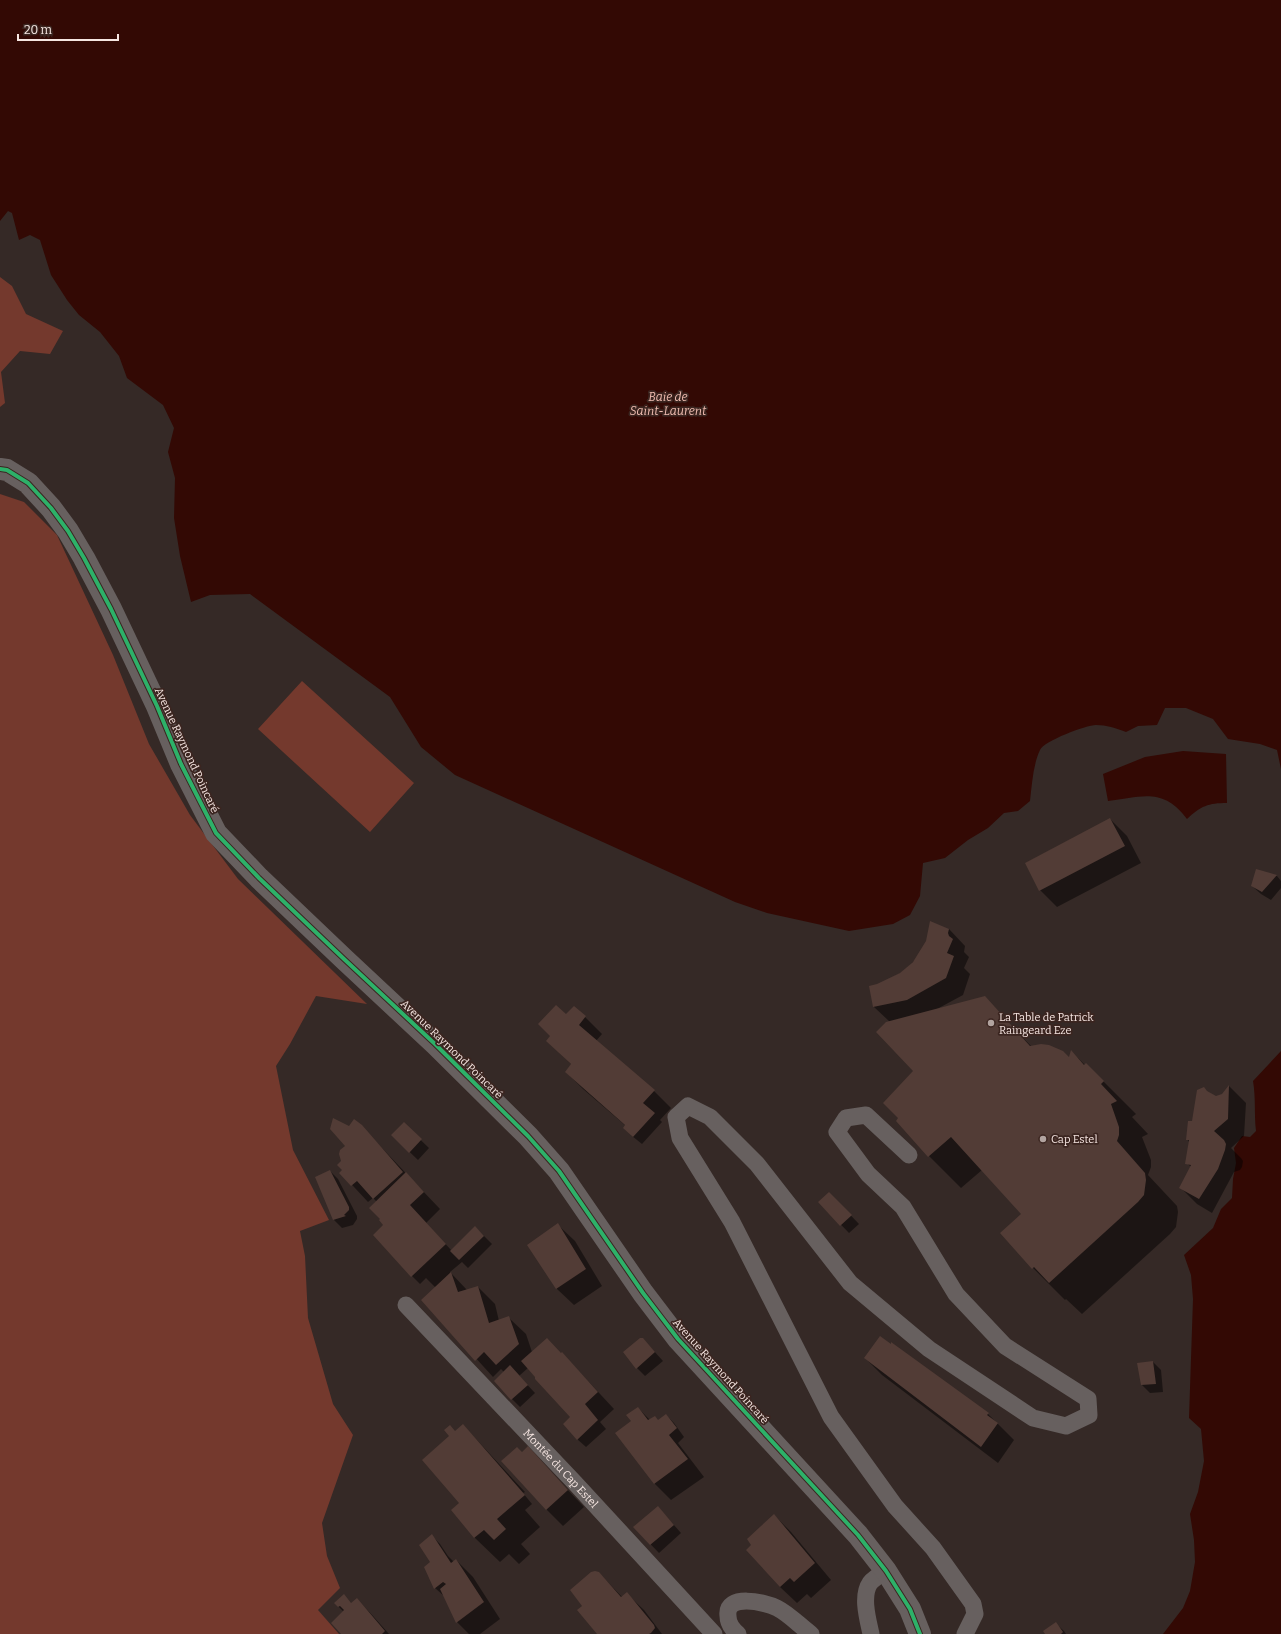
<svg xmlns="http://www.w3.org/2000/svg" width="1281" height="1634" viewBox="0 0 1281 1634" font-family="Bitter,serif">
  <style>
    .green { fill: #74392d }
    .water { fill: #330904 }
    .shadow { fill: #0007 }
    .building { fill: #523c36 }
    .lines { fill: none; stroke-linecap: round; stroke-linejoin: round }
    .lane { stroke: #67605f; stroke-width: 17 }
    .street { stroke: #67605f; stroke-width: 22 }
    .cycleway-casing { stroke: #3b2520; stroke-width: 6 }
    .cycleway { stroke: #2db169; stroke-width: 4 }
    .poi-dot { fill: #b2a4a0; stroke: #3b2520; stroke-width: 1.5 }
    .labels { text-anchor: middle; stroke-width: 3.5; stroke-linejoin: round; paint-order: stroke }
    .street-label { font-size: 11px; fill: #f6e6e2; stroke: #3b2520 }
    .poi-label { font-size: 11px; fill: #f6e6e2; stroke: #3b2520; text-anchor: start }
    .water-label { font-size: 12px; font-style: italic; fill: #f0bdb1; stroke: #3b2520 }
  </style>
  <rect width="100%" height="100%" fill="#352926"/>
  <path class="green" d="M0,277L12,286L26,314L63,331L50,354L20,351L1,372L5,403L0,407Z
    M0,494L24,502L57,535L113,655L149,744L190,815L238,879L367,1004L316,996L290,1044L276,1066L293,1150L329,1220L300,1231L305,1256L308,1318L333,1404L353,1435L322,1523L327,1556L340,1588L318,1610L339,1634H0Z
    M302,681L414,783L370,832L258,729Z"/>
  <path class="water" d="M0,0H1281V769L1277,750L1260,744L1228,739L1213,719L1186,708H1165L1157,725L1138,726L1126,732C1115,728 1107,725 1096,725C1086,725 1044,741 1040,750C1033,765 1032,784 1030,801L1018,811L1004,813L988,828L968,840L945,858L923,863L920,896L910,915L893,924L849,931L767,913L735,902L455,775L421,747L390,697L250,594L210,595L191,602L180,556L174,518L175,478L168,452L174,428L163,405L127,378L119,356L100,332L79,315L67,300L51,275L40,240L30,235L19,240L12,213L8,211L0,221Z
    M1183,751L1226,754L1227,803C1208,803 1201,806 1187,819C1163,787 1142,797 1108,801L1103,774L1145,757Z
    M1281,1051V1634H1163L1183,1608L1190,1591L1195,1562L1194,1540L1190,1514L1198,1492L1204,1461L1201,1429L1189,1418L1193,1299L1191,1275L1184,1255L1213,1228L1221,1209L1232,1198L1233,1179L1236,1163L1234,1148L1242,1136L1250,1137L1256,1131C1254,1113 1256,1099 1253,1081Z"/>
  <path class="shadow" d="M1110,819L1127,836L1141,863L1057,907L1040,890L1026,863Z
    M1257,871L1277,876L1281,881V888L1271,900L1261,894L1252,886Z
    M949,929L965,946L964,952L969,957L964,968L970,974L963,995L937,1009L984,998L1032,1047L1069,1059L1072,1052L1085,1065L1086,1064L1136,1114L1132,1117L1148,1134L1142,1137L1151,1160V1167L1148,1175L1177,1206L1178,1212L1176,1227L1170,1234L1082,1314L1066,1299L1065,1300L1033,1268L1023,1214L982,1170L961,1188L929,1156L914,1071L890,1022L874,1007L870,987L877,985L901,973Z
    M566,1015L585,1017L602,1034L596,1041L654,1091L671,1108L660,1120L662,1122L642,1144L632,1136L626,1126L583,1089L566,1072L572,1065L547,1041Z
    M1229,1086L1246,1103L1244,1136L1231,1148L1241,1158L1243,1161L1242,1167L1240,1170L1234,1172L1212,1213L1197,1204L1180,1187L1191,1167L1187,1163L1189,1142L1187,1139L1192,1122L1210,1094L1216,1097L1223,1095Z
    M404,1124L429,1148L418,1160L392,1135Z
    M361,1126L440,1209L426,1223L452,1251L475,1227L492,1244L468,1268L462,1262L450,1272L467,1290L478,1287L495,1304L499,1321L509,1318L526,1334L532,1352L562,1353L614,1409L600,1422L606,1429L586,1447L577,1439L571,1417L528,1368L519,1376L535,1393L520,1407L512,1399L504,1372L501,1369L493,1377L423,1300L436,1288L426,1278L420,1284L412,1276L384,1225L377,1202L373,1198L368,1202L341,1173L344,1170L342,1161L347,1146L350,1127Z
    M330,1171L338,1179L357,1216V1219L353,1225L342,1228L334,1220L317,1178Z
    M837,1201L859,1224L849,1233L819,1202Z
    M558,1225L575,1241L602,1286L574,1305L557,1289L529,1245Z
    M643,1339L663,1361L645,1376L637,1368Z
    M865,1358L988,1414L1014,1440L998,1463L882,1375Z
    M1153,1362L1161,1370L1163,1392L1150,1393L1142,1385Z
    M638,1408L650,1420L658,1421L666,1415L674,1423L684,1437L678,1443L704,1477L671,1500L654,1483L632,1421Z
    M463,1425L525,1492L523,1493L532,1504L525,1510L540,1527L521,1544L530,1554L519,1564L509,1554L500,1562L475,1538L452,1510L460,1503L455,1432Z
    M528,1448L584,1507L563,1526L546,1509L522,1454Z
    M658,1507L681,1533L659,1553L634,1527Z
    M774,1515L791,1532L831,1580L811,1598L807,1594L797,1603L780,1587Z
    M432,1536L440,1544L448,1556L454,1562L456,1560L473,1577L500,1619L480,1634H469L457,1622L444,1596L435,1588L425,1567L431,1562Z
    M599,1573L623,1598L627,1594L644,1610L662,1634H598L584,1606Z
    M357,1599L373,1616L389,1634H343L344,1612L335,1603L352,1604Z
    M1055,1623L1064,1631L1066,1634H1046Z"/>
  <path class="building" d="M1110,818L1125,846L1039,891L1025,863Z
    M1256,869L1277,875L1262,892L1251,886Z
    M930,921L949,929L948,933L949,936L953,939L947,953L954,956L946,978L907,1000L873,1007L869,986L877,984L900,973L913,962L926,941Z
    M985,996L1030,1046L1041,1044L1049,1045L1063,1051L1069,1057L1071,1050L1084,1065L1086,1063L1104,1081L1101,1084L1117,1101L1111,1104L1119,1127V1135L1117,1141L1145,1173L1146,1180L1144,1195L1138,1202L1049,1283L1034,1267L1032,1269L1000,1233L1021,1214L951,1137L928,1157L896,1121L898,1118L883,1103L913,1071L876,1032L886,1022Z
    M556,1005L566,1014L574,1006L586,1016L579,1025L655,1090L643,1103L655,1113L633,1137L623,1128L625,1125L565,1072L571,1064L546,1041L550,1036L538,1024Z
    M1229,1085L1228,1119L1214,1131L1224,1140L1226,1144L1225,1150L1218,1169L1199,1199L1179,1188L1191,1165L1185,1164L1189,1140H1186L1188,1121H1192L1197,1090L1204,1087L1207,1091L1216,1096L1222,1094Z
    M333,1118L349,1126L354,1119L362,1125L403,1172L373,1199L357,1181L351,1186L339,1173L342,1170L337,1165L341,1161L339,1154L340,1150L345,1146L330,1129Z
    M404,1122L422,1139L409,1153L391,1135Z
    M330,1170L349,1207V1210L344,1215L346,1216L333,1220L315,1177Z
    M406,1172L424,1192L410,1205L446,1244L411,1277L373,1235L383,1225L379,1220L380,1219L369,1208Z
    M829,1192L852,1215L840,1226L818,1202Z
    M558,1223L586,1269L556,1289L527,1245Z
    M475,1226L484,1236L459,1260L450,1251Z
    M451,1272L458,1292L478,1286L489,1323L509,1316L519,1344L496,1365L484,1352L475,1361L421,1300Z
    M880,1336L891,1344V1342L989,1413L987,1415L998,1423L981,1447L864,1358Z
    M547,1338L561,1353L562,1352L598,1392L585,1404L598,1420L577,1440L563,1424L570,1417L535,1379V1377L521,1361Z
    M640,1338H643L655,1352L636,1369L623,1352Z
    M1153,1361L1156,1384L1141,1385L1137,1363Z
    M510,1365L528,1385L511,1400L494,1381Z
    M638,1407L648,1420L655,1416L658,1420L666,1414L677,1428L669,1435L688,1459L654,1484L615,1433L631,1421L626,1415Z
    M463,1424L525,1495L497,1519L506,1529L494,1540L484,1530L474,1538L451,1510L459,1503L422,1460L449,1436L444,1430L450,1425L455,1431Z
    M528,1446L568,1490L546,1510L501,1461L517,1447L522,1452Z
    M658,1506L674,1525L650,1545L633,1527Z
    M774,1514L815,1563L794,1582L790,1578L780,1587L746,1550L751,1545L747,1539Z
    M432,1534L451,1563L456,1559L484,1602L456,1623L440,1589L446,1584L443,1582L434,1589L424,1567L430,1562L419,1545Z
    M595,1571L599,1572L621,1597L627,1592L654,1625L655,1628L651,1633L649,1634H597L577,1610L582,1606L570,1590L591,1572Z
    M344,1594L351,1603L357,1598L385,1631L382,1634H341L331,1623L344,1610L340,1606L338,1607L334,1603Z
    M1056,1622L1063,1632L1061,1634H1045L1043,1631Z"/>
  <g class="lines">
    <g class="lane">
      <path d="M909,1155L866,1115L846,1118L837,1132L868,1174L903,1207L956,1294L1005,1346L1088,1399L1089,1415L1066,1426L1033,1418L929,1349L850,1283L757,1164L710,1117L688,1106L676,1117L680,1138L732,1222L831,1417L895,1506L933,1548L973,1604L975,1614L965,1634"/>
      <path id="s1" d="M406,1305L575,1483L714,1634"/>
      <path d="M738,1634C732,1629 728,1624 728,1616C725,1593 765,1602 777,1608C789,1614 800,1626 811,1634"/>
      <path d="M871,1634C868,1620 861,1596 870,1583C874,1578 881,1574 886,1571"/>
    </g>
    <path class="street" d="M0,469L7,470L28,483L51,508L68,531L84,558L111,609L157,706L181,764L216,833L259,878L344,959L435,1044L528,1136L559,1171L643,1293L678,1339L858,1535L886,1571L910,1609L920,1634"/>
    <defs>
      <path id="cycleway" d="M0,469L7,470L28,483L51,508L68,531L84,558L111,609L157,706L181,764L216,833L259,878L344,959L435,1044L528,1136L559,1171L643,1293L678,1339L858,1535L886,1571L910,1609L920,1634"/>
    </defs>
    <use href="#cycleway" class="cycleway-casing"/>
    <use href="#cycleway" class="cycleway"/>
  </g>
  <g class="poi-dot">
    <circle cx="991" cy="1023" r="4"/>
    <circle cx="1043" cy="1139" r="4"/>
  </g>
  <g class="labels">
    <g class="street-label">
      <text transform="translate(187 750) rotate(65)" y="4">Avenue Raymond Poincaré</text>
      <text transform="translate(452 1049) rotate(44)" y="4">Avenue Raymond Poincaré</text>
      <text transform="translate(721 1371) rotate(48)" y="4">Avenue Raymond Poincaré</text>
      <text dy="4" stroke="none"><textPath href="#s1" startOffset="225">Montée du Cap Estel</textPath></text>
    </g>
    <g class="poi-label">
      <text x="999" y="1021">La Table de Patrick<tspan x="999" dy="13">Raingeard Eze</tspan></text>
      <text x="1051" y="1143">Cap Estel</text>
    </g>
    <g class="water-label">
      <text x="668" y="401">Baie de<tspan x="668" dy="14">Saint-Laurent</tspan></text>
    </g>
  </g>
  <path d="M18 34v6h100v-6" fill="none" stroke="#f6e6e2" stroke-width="2"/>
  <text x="24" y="34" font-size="12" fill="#f6e6e2" stroke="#3b2520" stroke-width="3" paint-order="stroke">20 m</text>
</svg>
